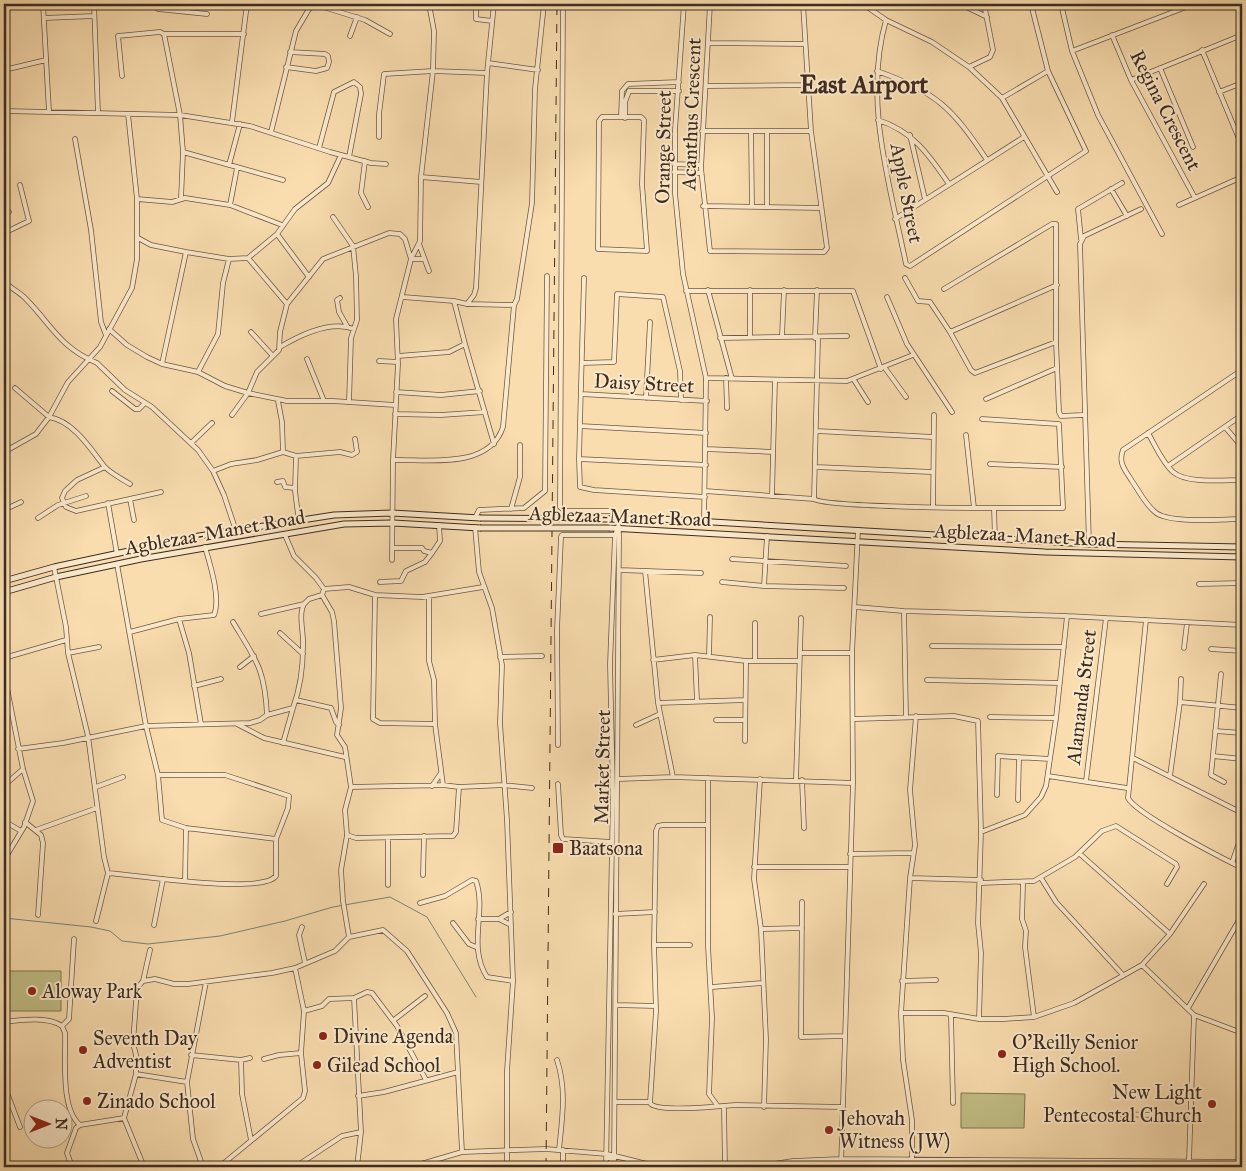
<svg xmlns="http://www.w3.org/2000/svg" width="1246" height="1171" viewBox="0 0 1246 1171" font-family="'IM FELL Great Primer',serif">
  <style>
    .green { fill: #c2bf87; stroke: #807654 }
    .lines { fill: none; stroke-linecap: round; stroke-linejoin: round }
    .stream { stroke: #7a817a; stroke-width: 1 }
    .street-casing { stroke: #6d5844; stroke-width: 5.5 }
    .secondary-casing { stroke: #3e2c21; stroke-width: 7 }
    .street { stroke: #fbe9cb; stroke-width: 4 }
    .secondary { stroke: #fbe9cb; stroke-width: 5 }
    .rail { stroke: #3e2c21; stroke-width: 1; stroke-dasharray: 9 9; stroke-linecap: butt }
    .secondary-bridge-casing { stroke: #3e2c21; stroke-width: 7; stroke-linecap: butt }
    .secondary-bridge { stroke: #fbe9cb; stroke-width: 5 }
    .poi-dot { fill: #8f2418; stroke: #fbe9cb; stroke-width: 2 }
    .labels { text-anchor: middle; stroke-width: 4; stroke-linejoin: round; paint-order: stroke }
    .street-label { font-size: 20px; fill: #3e2c21; stroke: #fbe9cb }
    .poi-label { font-size: 20px; fill: #3e2c21; stroke: #fbe9cb; text-anchor: start }
    .district-label { font-size: 25px; font-weight: bold; fill: #3e2c21; stroke: #fbe9cb }
  </style>
  <rect width="100%" height="100%" fill="#f9ddaf"/>
  <filter id="stains"><feTurbulence type="fractalNoise" baseFrequency=".004" numOctaves="4"/><feColorMatrix values="0 0 0 0 .2 0 0 0 0 .09 0 0 0 0 .02 0 0 0 .5 -.17"/></filter>
  <radialGradient id="worn" r=".72"><stop offset=".6" stop-color="#630" stop-opacity="0"/><stop offset="1" stop-color="#630" stop-opacity=".3"/></radialGradient>
  <path class="green" d="M4,971H61V1011H4Z
    M961,1093L1025,1094L1024,1128H961Z"/>
  <g class="lines">
    <path class="stream" d="M4,918L91,927L110,931L122,941L148,944L220,936L285,921L333,907L390,897L427,917L476,997"/>
    <defs>
      <path id="street" d="M43,4L49,112
        M94,4L98,113
        M151,4L158,9L207,14
        M314,4L365,20L390,34
        M476,4V19L492,21
        M563,4L560,507L565,511H612L618,519L619,535L614,1167
        M684,4L675,130V193L683,274L706,378L704,522
        M710,4L701,168L710,251L824,252L827,248L811,131L803,4
        M863,4L886,20L932,42L969,67L1002,98L1057,192
        M960,4L987,17
        M1061,4L1072,51L1098,115L1162,234
        M44,18L94,16
        M4,20L6,26
        M886,20C863,101 890,185 906,264L910,266L1086,151L1048,71L1031,4
        M164,34H244
        M1112,35L1131,80L1195,198
        M350,36L357,17
        M709,43L805,44
        M1202,50L1242,146
        M1072,51L1194,4
        M488,63L538,70
        M286,67L316,71L327,68L329,62L328,56L325,54L290,52
        M969,67L990,57L993,50L984,4
        M1160,68L1193,147
        M4,70L46,60
        M877,71C937,92 952,108 987,160
        M122,76L118,36L160,32L164,34L180,115L183,152L181,199
        M1131,80L1242,35
        M706,86L807,85
        M1219,92L1242,83
        M1002,98L1048,71
        M4,111L180,115L250,126L330,152L371,163L386,164
        M602,117H641L644,120L642,184L647,251L598,249L599,121Z
        M621,117L622,91L628,84L679,82
        M625,118V102L629,91H679
        M878,120C913,131 929,155 949,184
        M232,122L247,4
        M702,131H811
        M751,131L752,207
        M767,131V207
        M271,132L296,31L312,4
        M910,135L925,199
        M379,137V114L384,74L433,71L487,73
        M75,139L91,230L101,322L106,335
        M319,148L334,92L354,82L360,87L361,94L349,157
        M183,152L283,180
        M365,161L361,193L368,207
        M674,164L701,165
        M229,165L240,124
        M674,172L701,173
        M421,177L481,182
        M1111,189L1127,216
        M137,199L172,202L185,198L230,205L282,225
        M230,205L237,168
        M1179,205L1242,177
        M703,206L821,208
        M4,213L9,212
        M333,217L353,246L356,276L357,320L351,338L349,402
        M895,219L1024,137
        M4,233L29,221L20,185
        M277,234L309,277
        M138,238L151,245L186,252
        M1081,239L1078,209L1122,183
        M419,244L429,271
        M248,258L277,234L295,209L328,183L341,155
        M584,278L579,459L580,487L594,490L705,497
        M905,278L918,301L930,302L950,332L1057,285
        M4,281C10,288 19,292 25,298C52,325 59,347 97,363L125,390L152,407L198,450L213,471L224,495L236,531
        M944,289L1052,224H1056V342L1059,412L1061,416L1083,415
        M708,290L732,379
        M686,291H853L881,369
        M403,297L454,301
        M887,297L907,344L952,412
        M340,298L337,300L339,312L347,326
        M287,304L323,259L389,233L400,234L405,239L411,259H424
        M467,304L474,295L476,288L487,73L494,4
        M109,329L127,345L147,357L162,364L198,372L225,386L248,393L287,401H333L395,405
        M251,332L272,355
        M950,332L971,370L975,373L1056,342
        M750,336V290
        M782,336L784,290
        M720,338L847,336
        M815,338L817,290
        M465,344L494,444
        M280,347C300,335 331,320 354,329
        M398,356L449,352L465,344L454,301L467,304L514,305L517,299L532,203L535,89L544,4
        M307,359L324,401
        M379,361L398,362
        M582,363L614,362L617,294L663,297L680,371L681,400
        M162,364L186,252L229,259L248,258L287,304L280,332L279,350L257,372L248,393L232,415
        M885,368L906,397
        M1242,370L1123,450C1118,463 1125,470 1132,481C1139,491 1145,504 1155,512C1168,524 1223,519 1242,519
        M198,372L218,334L223,283L229,259
        M706,378L847,381L913,355
        M726,378L727,408
        M854,380L868,402
        M15,388L49,417C73,421 90,448 104,466C110,473 122,479 130,484
        M112,391L135,409H139L145,403
        M396,392L441,395L480,391
        M581,394L707,401
        M646,398L650,322
        M986,399L1057,368
        M278,401L282,422L283,452L296,456L295,491L299,522
        M395,414L441,415L485,412
        M982,419L1059,424L1063,508H994L995,539
        M580,426L706,433
        M1225,427L1242,447
        M817,431L933,437
        M1148,433C1155,445 1162,462 1173,472C1187,484 1224,480 1242,480
        M966,435L974,508
        M191,443L212,423
        M706,449L773,452
        M4,452L36,434L49,417L68,382L100,347L132,288L137,259V199L128,114
        M296,456L340,452L352,455L357,452L355,439
        M579,459L706,465
        M393,460C428,459 489,470 503,427L514,305
        M990,464L1062,467
        M1168,466L1242,415
        M105,467L77,480L65,491L62,498L66,507L76,511L161,492
        M816,467L932,472
        M213,471L231,464L257,460L283,452
        M277,482L283,481L285,487L295,488
        M705,491L814,499C825,507 971,508 994,508
        M772,495L775,380
        M130,499L134,520
        M814,499L818,338
        M108,503L117,554
        M933,507L934,415
        M511,509L520,477V445
        M4,510L21,502
        M38,518L58,505L86,496
        M475,518L479,510L524,508L545,491L547,276
        M475,527L479,572L492,608L502,665L500,723L507,820L513,981L507,1071V1167
        M285,535L294,556L316,578L324,589L349,587L375,595L422,597L483,587
        M1089,544L1080,244L1084,236L1141,209
        M392,548H422L424,551L432,553L440,541L439,525
        M732,559L846,566
        M392,560L393,460L398,364L396,319L411,259L420,241L421,177L433,71L434,31L429,4
        M117,564L146,726L158,775L162,820L186,828L276,839
        M54,567L66,627L68,653L88,736L104,857L108,873L96,921
        M619,570L701,573
        M645,571L658,703L673,777
        M380,582L401,581L406,571L425,562L432,553
        M722,582L764,586L844,588
        M1199,584L1242,583
        M764,586L767,536
        M324,589L322,595L332,612L334,621L341,708L337,735L345,747L351,787L345,810L347,835L341,870L343,901L349,937
        M375,595L373,719L380,723L435,724
        M429,596V661L434,680L435,724L443,785
        M855,607L904,611L1067,616L1242,625
        M904,611L906,717
        M261,614L304,604L309,599L322,595
        M179,619L189,653L201,724
        M1146,620L1128,798C1136,814 1222,858 1242,868
        M233,622C256,660 265,669 267,715
        M755,623V661
        M130,632L179,619L214,615C221,598 210,564 205,547
        M280,633L303,654
        M932,646L1064,647
        M1184,648L1187,623
        M1211,649L1242,651
        M68,653L99,647
        M800,653H852
        M695,655L697,701
        M709,656L710,617
        M500,657L542,656
        M4,658L66,640
        M653,660L695,655L746,661H799
        M240,667L254,656
        M4,673L23,769L33,801L24,827L4,860
        M1221,674L1211,775L1224,782
        M927,680L1060,683
        M194,686L221,679
        M296,700L331,708L336,722L339,725
        M1180,702L1181,679
        M658,703L745,700
        M990,717L1056,718
        M854,719L954,716L978,721L981,832L978,923L981,953L979,1019
        M716,720H745
        M237,724L264,738L345,757
        M636,725L660,714
        M1215,731L1242,733
        M745,741L746,661
        M283,743L293,708
        M558,745L557,630L561,537L562,535H615
        M18,749L63,743L146,726L250,723L260,720L267,715L293,708C300,689 303,667 303,646C304,633 298,615 304,604
        M1213,756L1242,759
        M1133,758L1242,813
        M1048,776L1127,788
        M1170,776L1180,702L1242,708
        M708,778V946L712,1018L709,1094L717,1105
        M618,779L673,777L853,783
        M760,779L754,879L761,929L766,1039L764,1107
        M796,780L801,618
        M802,780L804,828
        M1086,781L1106,618
        M7,783L23,769
        M558,784L561,835L563,839L611,842
        M432,786L441,773
        M96,787L123,777
        M351,787L443,785L459,787L504,785L532,788
        M997,795L998,756L1050,759
        M1018,800L1019,757
        M4,821L21,831
        M25,822L41,835L43,843L38,915
        M707,825H663L658,826L656,831L654,945L656,1011L650,1103C656,1113 722,1106 735,1105L842,1107
        M36,830L97,808
        M981,832L1025,815L1041,797L1046,786L1056,718L1067,616
        M347,835L356,838L453,836L456,832L459,787
        M850,854L913,853
        M1080,854L1170,934
        M1232,863L1242,834
        M754,867H850
        M108,873C135,875 262,895 276,876V839L288,808L289,796L225,775H158
        M423,875L424,836
        M910,878L981,880
        M1041,878L1056,902L1123,975
        M185,881L186,828
        M981,883L1034,881L1075,857L1102,831L1116,826L1176,864L1177,867L1167,884
        M1023,883L1022,919L1026,931L1025,947L1034,1017
        M388,885V838
        M4,890L7,892
        M802,902L801,1037L844,1036
        M420,903L445,896L472,880L476,881C487,912 467,946 487,977L513,981
        M615,914L655,912
        M478,919H499L511,925
        M499,919L511,912
        M453,923L469,944L476,947
        M154,925L163,879
        M302,927L299,935L305,963
        M761,929L802,928
        M654,945H690
        M1142,965L1194,1015L1242,1033
        M143,981L150,950
        M902,981L936,980
        M712,987L762,983
        M354,998L361,1132L357,1167
        M616,1005L656,1006
        M1188,1008L1242,915
        M304,1011L322,1006L329,999L354,998L367,992L372,993L397,1026L426,1080
        M901,1013H944L979,1019H1004L1034,1017L1074,1003L1142,965L1170,934L1204,884
        M951,1015L953,1103
        M394,1020L425,996
        M4,1022C20,1020 48,1016 62,1026
        M62,1026L65,1033C66,1058 60,1108 80,1125L124,1118
        M62,1026L69,1019L74,939
        M191,1055L241,1060L250,1058
        M264,1059L279,1055L301,1053
        M241,1060L242,1094L251,1140
        M557,1060C567,1090 562,1119 559,1150
        M136,1074L187,1082
        M4,1085L20,1127
        M358,1096L384,1092L458,1072
        M615,1102H650
        M724,1108L725,1167
        M1117,1114L1191,1116
        M124,1118L136,1074V1055L133,1043L137,988L143,981L155,979L174,984H188L272,973L295,968L335,951L349,937L383,930L407,951L447,1013L456,1033L462,1152
        M124,1118L144,1167
        M608,1156L614,1163L634,1167
        M912,1161V1120L903,1060L901,1013L910,878L915,845L910,790L916,716
        M1189,1161L1194,1015
        M72,1167L67,1153L76,1128L80,1125
        M203,1167L193,1139L187,1082L206,982
        M214,1167L224,1163L303,1098L305,1091L301,1053L304,1011L295,968
        M295,1167L342,1136L361,1132
        M411,1167L462,1152L546,1149L607,1154L651,1165L678,1167
        M563,1167V1150
        M606,1167L613,793L610,664L615,535L618,528
        M755,1167L793,1161L841,1159L1242,1162
        M841,1167L853,783L852,653L858,530"/>
      <path id="secondary" d="M610,519H661L1089,544L1242,547
        M610,528L1045,552L1242,557
        M4,581L54,567L199,536L334,515L392,513L480,518
        M4,592L56,577L141,559L344,524L393,523L480,528"/>
    </defs>
    <use href="#street" class="street-casing"/>
    <use href="#secondary" class="secondary-casing"/>
    <use href="#street" class="street"/>
    <use href="#secondary" class="secondary"/>
    <path class="rail" d="M546,1167L557,4"/>
    <defs>
      <path id="secondary-bridge" d="M480,518L610,519
        M480,528H610"/>
    </defs>
    <use href="#secondary-bridge" class="secondary-bridge-casing"/>
    <use href="#secondary-bridge" class="secondary-bridge"/>
  </g>
  <g class="poi-dot">
    <rect x="552" y="842" width="12" height="12" rx="2.5"/>
    <circle cx="32" cy="991" r="5"/>
    <circle cx="323" cy="1036" r="5"/>
    <circle cx="83" cy="1050" r="5"/>
    <circle cx="1002" cy="1054" r="5"/>
    <circle cx="317" cy="1065" r="5"/>
    <circle cx="87" cy="1101" r="5"/>
    <circle cx="1212" cy="1104" r="5"/>
    <circle cx="829" cy="1130" r="5"/>
  </g>
  <g class="labels">
    <g class="street-label">
      <text transform="translate(1166 110) rotate(63)" y="7">Regina Crescent</text>
      <text transform="translate(691 114) rotate(-88)" y="7">Acanthus Crescent</text>
      <text transform="translate(663 147) rotate(-89)" y="7">Orange Street</text>
      <text transform="translate(907 193) rotate(79)" y="7">Apple Street</text>
      <text transform="translate(644 383) rotate(3)" y="7">Daisy Street</text>
      <text transform="translate(620 516) rotate(2)" y="7">Agblezaa-Manet Road</text>
      <text transform="translate(215 532) rotate(-10)" y="7">Agblezaa-Manet Road</text>
      <text transform="translate(1025 535) rotate(3)" y="7">Agblezaa-Manet Road</text>
      <text transform="translate(1081 697) rotate(-83)" y="7">Alamanda Street</text>
      <text transform="translate(602 767) rotate(-89)" y="7">Market Street</text>
    </g>
    <g class="poi-label">
      <text x="569" y="855">Baatsona</text>
      <text x="42" y="998">Aloway Park</text>
      <text x="333" y="1043">Divine Agenda</text>
      <text x="93" y="1045">Seventh Day<tspan x="93" dy="23">Adventist</tspan></text>
      <text x="1012" y="1049">O'Reilly Senior<tspan x="1012" dy="23">High School.</tspan></text>
      <text x="327" y="1072">Gilead School</text>
      <text x="1202" y="1099" text-anchor="end">New Light<tspan x="1202" dy="23">Pentecostal Church</tspan></text>
      <text x="97" y="1108">Zinado School</text>
      <text x="839" y="1125">Jehovah<tspan x="839" dy="23">Witness (JW)</tspan></text>
    </g>
    <g class="district-label">
      <text x="864" y="93">East Airport</text>
    </g>
  </g>
  <rect width="1246" height="1171" fill="none" stroke="#f9ddaf" stroke-width="20"/>
  <rect x="5" y="5" width="1236" height="1161" fill="none" stroke="#3e2c21" stroke-width="2.5"/>
  <rect x="10" y="10" width="1226" height="1151" fill="none" stroke="#3e2c21"/>
  <g transform="translate(48 1124) rotate(90)"><circle r="24" fill="#fbe9cb" stroke="#af9d87"/>
  <path d="M0-4L9 19L0 12L-9 19Z" fill="#8f2418"/>
  <text y="-8" font-size="14" font-weight="bold" text-anchor="middle" fill="#3e2c21">N</text>
  </g>
  <rect width="100%" height="100%" filter="url(#stains)"/>
  <rect width="100%" height="100%" fill="url(#worn)"/>
</svg>
